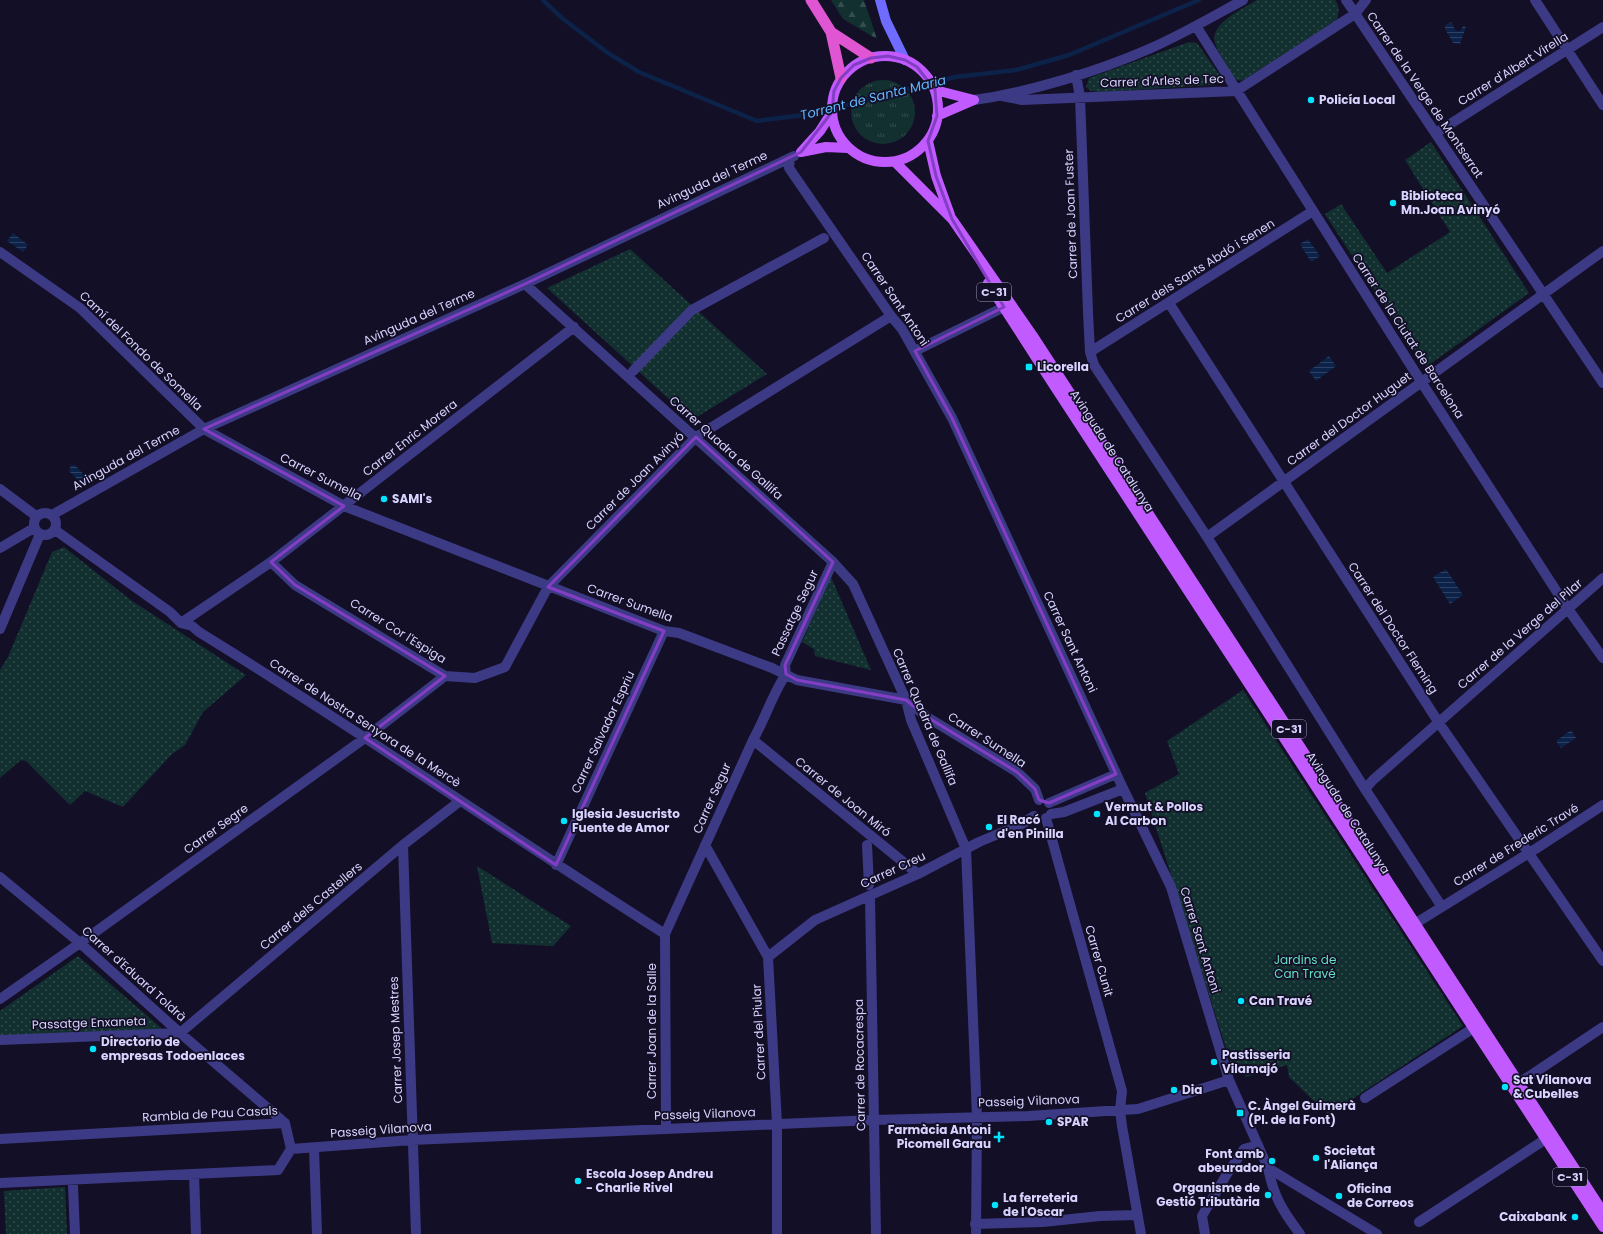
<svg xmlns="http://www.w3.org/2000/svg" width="1603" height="1234" viewBox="0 0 1603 1234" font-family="Poppins,sans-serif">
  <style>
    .grass { fill: url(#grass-tufts) }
    .forest { fill: url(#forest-firs) }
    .park { fill: url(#park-dots) }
    .water { fill: url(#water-rules) }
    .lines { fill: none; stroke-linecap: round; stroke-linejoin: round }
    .stream { stroke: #0c2248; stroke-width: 4.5 }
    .pedestrian { stroke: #3d3a85; stroke-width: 10 }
    .minor { stroke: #3d3a85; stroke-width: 10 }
    .secondary { stroke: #6f6bff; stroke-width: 10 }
    .primary { stroke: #c25bff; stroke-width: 10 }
    .trunk { stroke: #e055d1; stroke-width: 11 }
    .marked { fill: none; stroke: #843dc5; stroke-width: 3; stroke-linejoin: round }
    .poi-dot { fill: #00e5ff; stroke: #130f26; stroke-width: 1.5 }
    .labels { text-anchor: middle; stroke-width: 3.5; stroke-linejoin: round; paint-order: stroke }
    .shield { fill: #130f26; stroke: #9e99be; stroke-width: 1 }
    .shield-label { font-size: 11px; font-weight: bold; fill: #d9d4ff }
    .street-label { font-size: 12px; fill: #d9d4ff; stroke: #130f26 }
    .poi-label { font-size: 12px; font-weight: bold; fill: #d9d4ff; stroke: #130f26; text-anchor: start }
    .park-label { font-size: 12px; fill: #5fe0c0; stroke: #130f26 }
    .water-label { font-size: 13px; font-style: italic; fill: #62b6ff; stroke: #130f26 }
  </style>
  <defs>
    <pattern id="grass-tufts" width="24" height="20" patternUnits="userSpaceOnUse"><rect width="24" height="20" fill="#12302f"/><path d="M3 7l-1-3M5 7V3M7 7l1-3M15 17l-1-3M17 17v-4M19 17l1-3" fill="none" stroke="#344d4e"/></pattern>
    <pattern id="forest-firs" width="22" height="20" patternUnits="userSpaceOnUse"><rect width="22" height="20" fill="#12302f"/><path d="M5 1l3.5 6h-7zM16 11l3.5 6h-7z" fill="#344d4e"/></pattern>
    <pattern id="park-dots" width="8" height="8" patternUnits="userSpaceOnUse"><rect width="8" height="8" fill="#12302f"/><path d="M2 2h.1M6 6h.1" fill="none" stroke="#344d4e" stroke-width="1.8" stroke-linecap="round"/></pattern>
    <pattern id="water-rules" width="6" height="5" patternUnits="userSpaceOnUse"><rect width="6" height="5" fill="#0c2248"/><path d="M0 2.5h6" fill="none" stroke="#2f4163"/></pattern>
  </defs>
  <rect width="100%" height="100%" fill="#130f26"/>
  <path class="grass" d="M851 112a32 32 0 1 1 64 0a32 32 0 1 1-64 0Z"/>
  <path class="forest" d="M831,0H864L877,39L843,19Z"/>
  <path class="park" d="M1257,0H1335C1340,7 1339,12 1337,20L1245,79L1240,81L1234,78C1229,68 1218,53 1215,43C1209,23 1243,9 1257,0Z
    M1189,42L1197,43L1219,74C1218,80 1218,83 1212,85L1101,92L1091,91L1086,87L1089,78Z
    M1431,142L1529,293L1426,367L1373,288L1325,214L1341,204L1387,273L1450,232L1405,160Z
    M630,249L767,374L692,420L547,288Z
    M64,547L132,601L246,675L203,712L185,745L172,754L123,807L85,791L70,805L26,761L21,760L0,778V670L8,657L52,552Z
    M831,577L871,670L815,656L814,649L802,642Z
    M1243,690L1463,1026L1328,1115L1322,1105L1316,1103L1289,1077L1287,1065L1246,1077L1241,1065L1231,1064L1145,793L1179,774L1167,741Z
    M477,866L571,926L553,946L492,943Z
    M78,956L167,1033L0,1040V1011Z
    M65,1187L67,1234H6L4,1191Z"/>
  <path class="water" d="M1451,22C1455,26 1453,32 1460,31L1463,26L1466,27L1460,44L1453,43L1445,29V25Z
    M13,233L28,245L23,252L7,241Z
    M1308,239L1320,256L1311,262L1300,244Z
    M1329,356L1336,366L1316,381L1309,371Z
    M71,465H75L87,478L80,482L69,471Z
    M1446,569L1463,595L1450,604L1433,577Z
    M1571,730L1576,738L1561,748L1556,741Z"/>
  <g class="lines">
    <path class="stream" d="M543,0L562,18L608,53L639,72L757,121L811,114L955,77L1016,70L1069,55L1199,0"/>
    <path class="pedestrian" d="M633,371L692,310L824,238
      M786,674L785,665L833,562
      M867,845L869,885
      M1268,1168C1274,1197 1282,1210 1300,1234
      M1205,1234L1202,1216L1227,1174L1244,1149L1258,1145"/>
    <path class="minor" d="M1346,0L1603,383
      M1535,0L1603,105
      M1196,26L1422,383L1568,609L1603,658
      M1076,75L1080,97L1088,312L1090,352L1094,365L1207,537L1365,789L1442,907
      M1002,96L1022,100L1236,91L1355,14L1366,0
      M974,100C1030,92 1096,72 1149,49C1181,35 1212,17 1243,0
      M1436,133L1603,27
      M790,158L789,168L891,316L902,329L952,418L1121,784L1171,887L1229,1080L1268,1168L1377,1234
      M0,252L80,308L204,429L344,506L664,631L679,633L772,668L797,680L906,700L927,717L1017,772L1035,789L1039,800
      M525,284L833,562L853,584L906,700L911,720L966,849L977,1117L976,1234
      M1169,303L1439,723L1603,961
      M915,351L1004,307
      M1090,352L1313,211
      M0,489L36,516
      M34 524a11 11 0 1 1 22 0a11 11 0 1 1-22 0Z
      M52,515L204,429L525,284L794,156
      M55,530L170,612L181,623L192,626L199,632C357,729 509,835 665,934
      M1207,537L1603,251
      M0,548L34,528
      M271,562L295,585L445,676L475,678L505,667L548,587L696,437L891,316
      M181,623L271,562L574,327
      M0,629L40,534
      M753,740L918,874
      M1365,789L1373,780L1603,578
      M1049,803L1116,774
      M1051,814L1064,812L1123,789
      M1046,818L1122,1091L1120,1110L1122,1126L1141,1234
      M403,845L416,1234
      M705,845L768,957L777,1124V1234
      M556,865L664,631
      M0,877L80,943L180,1033L285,1123
      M870,896L876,1234
      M1416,923L1537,848L1603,805
      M768,957L815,920L918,874L979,842L1022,824L1034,816
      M0,999L80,943L365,738L445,676
      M0,1040L180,1033L403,845L460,801
      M1513,1087L1603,1027
      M1365,1098L1472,1029
      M666,1129L665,934L753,740C765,719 772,695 786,674
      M0,1139L285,1123L291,1149L278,1170L0,1183
      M314,1148L317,1234
      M291,1149L412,1140L874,1120L1028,1116L1138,1109L1229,1080
      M194,1174L196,1234
      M73,1186L75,1234
      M1419,1222L1552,1135
      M975,1224L1043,1222L1100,1216L1137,1215"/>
    <path class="secondary" d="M880,0L886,21L905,60"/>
    <path class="primary" d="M832 109a53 53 0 1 1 106 0a53 53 0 1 1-106 0Z
      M935,90L974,100
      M937,116L974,100
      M928,141L936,176L950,215
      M801,152L820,131L832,112
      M801,152L826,147L848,148
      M895,162L952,219L1033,336L1603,1212
      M988,283L1055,387L1603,1227"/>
    <path class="trunk" d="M811,0L831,32L841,78
      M831,32L871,58"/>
  </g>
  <path class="marked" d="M888,56L905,60L917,67L935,90L937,116L928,141L936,176L952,219L1004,307L915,351L952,418L1116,774L1049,803L1039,800L1035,789L1017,772L927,717L906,700L797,680L786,674L785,665L833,562L696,437L548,587L664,631L556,865L365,738L445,676L295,585L271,562L344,506L204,429L525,284L801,152L832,112L834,91L841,78L854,65L871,58Z"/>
  <g class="poi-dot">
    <circle cx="1311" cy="100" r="4"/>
    <circle cx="1393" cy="203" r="4"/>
    <rect x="1025" y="363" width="8" height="8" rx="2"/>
    <circle cx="384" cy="499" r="4"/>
    <circle cx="1097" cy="814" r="4"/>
    <circle cx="564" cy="821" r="4"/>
    <circle cx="989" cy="827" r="4"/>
    <circle cx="1241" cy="1001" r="4"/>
    <circle cx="93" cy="1049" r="4"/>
    <circle cx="1214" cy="1062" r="4"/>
    <circle cx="1505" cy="1087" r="4"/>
    <circle cx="1174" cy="1090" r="4"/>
    <rect x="1236" y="1109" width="8" height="8" rx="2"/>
    <circle cx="1049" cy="1122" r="4"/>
    <path d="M997 1131h4v4h4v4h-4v4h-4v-4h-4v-4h4z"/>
    <circle cx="1316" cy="1158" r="4"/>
    <circle cx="1272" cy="1161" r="4"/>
    <circle cx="578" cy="1181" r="4"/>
    <circle cx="1268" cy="1195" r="4"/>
    <circle cx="1339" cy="1196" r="4"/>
    <circle cx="995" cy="1205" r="4"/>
    <circle cx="1575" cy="1217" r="4"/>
  </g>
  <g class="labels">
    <g class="shield">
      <rect x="977" y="283" width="34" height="18" rx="3"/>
      <rect x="1272" y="720" width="34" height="18" rx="3"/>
      <rect x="1553" y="1168" width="34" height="18" rx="3"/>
    </g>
    <g class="shield-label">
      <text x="994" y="296">C-31</text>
      <text x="1289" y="733">C-31</text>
      <text x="1570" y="1181">C-31</text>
    </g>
    <g class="street-label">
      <text transform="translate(1513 69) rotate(-32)" y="4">Carrer d'Albert Virella</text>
      <text transform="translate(1162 81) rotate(-2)" y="4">Carrer d'Arles de Tec</text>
      <text transform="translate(1425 95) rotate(56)" y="4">Carrer de la Verge de Montserrat</text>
      <text transform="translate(712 180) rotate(-25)" y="4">Avinguda del Terme</text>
      <text transform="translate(1071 214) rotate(-92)" y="4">Carrer de Joan Fuster</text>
      <text transform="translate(1195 271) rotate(-32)" y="4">Carrer dels Sants Abdó i Senen</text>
      <text transform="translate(895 299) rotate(56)" y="4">Carrer Sant Antoni</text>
      <text transform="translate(419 317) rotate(-24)" y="4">Avinguda del Terme</text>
      <text transform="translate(1408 336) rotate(57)" y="4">Carrer de la Ciutat de Barcelona</text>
      <text transform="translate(141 351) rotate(44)" y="4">Camí del Fondo de Somella</text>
      <text transform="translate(1349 419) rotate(-36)" y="4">Carrer del Doctor Huguet</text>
      <text transform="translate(410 438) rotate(-38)" y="4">Carrer Enric Morera</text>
      <text transform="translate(726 448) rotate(42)" y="4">Carrer Quadra de Gallifa</text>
      <text transform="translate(1112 451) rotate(57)" y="4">Avinguda de Catalunya</text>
      <text transform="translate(126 458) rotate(-29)" y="4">Avinguda del Terme</text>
      <text transform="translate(321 477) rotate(27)" y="4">Carrer Sumella</text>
      <text transform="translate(635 481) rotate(-45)" y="4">Carrer de Joan Avinyó</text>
      <text transform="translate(630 603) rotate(20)" y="4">Carrer Sumella</text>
      <text transform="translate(795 613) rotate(-65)" y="4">Passatge Segur</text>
      <text transform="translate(1393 628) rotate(57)" y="4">Carrer del Doctor Fleming</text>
      <text transform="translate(398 631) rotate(32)" y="4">Carrer Cor l'Espiga</text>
      <text transform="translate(1520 634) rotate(-41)" y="4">Carrer de la Verge del Pilar</text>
      <text transform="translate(1070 642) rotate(65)" y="4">Carrer Sant Antoni</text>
      <text transform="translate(925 717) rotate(67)" y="4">Carrer Quadra de Gallifa</text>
      <text transform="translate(365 723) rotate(33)" y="4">Carrer de Nostra Senyora de la Mercè</text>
      <text transform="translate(603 732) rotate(-65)" y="4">Carrer Salvador Espriu</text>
      <text transform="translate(987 740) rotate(33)" y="4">Carrer Sumella</text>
      <text transform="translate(843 797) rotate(39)" y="4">Carrer de Joan Miró</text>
      <text transform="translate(712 798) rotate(-66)" y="4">Carrer Segur</text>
      <text transform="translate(1348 813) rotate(57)" y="4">Avinguda de Catalunya</text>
      <text transform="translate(216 829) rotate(-36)" y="4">Carrer Segre</text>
      <text transform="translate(1516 845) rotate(-32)" y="4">Carrer de Frederic Travé</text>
      <text transform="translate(893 870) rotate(-25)" y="4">Carrer Creu</text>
      <text transform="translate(311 906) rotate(-40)" y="4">Carrer dels Castellers</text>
      <text transform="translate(1200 940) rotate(73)" y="4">Carrer Sant Antoni</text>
      <text transform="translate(1099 961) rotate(74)" y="4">Carrer Cunit</text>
      <text transform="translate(134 974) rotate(42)" y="4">Carrer d'Eduard Toldrà</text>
      <text transform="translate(89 1023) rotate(-2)" y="4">Passatge Enxaneta</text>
      <text transform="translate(652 1031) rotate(-90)" y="4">Carrer Joan de la Salle</text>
      <text transform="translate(759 1032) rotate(-93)" y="4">Carrer del Piular</text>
      <text transform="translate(396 1040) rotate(-92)" y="4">Carrer Josep Mestres</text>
      <text transform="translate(860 1065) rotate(-91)" y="4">Carrer de Rocacrespa</text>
      <text transform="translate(1029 1101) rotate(-2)" y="4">Passeig Vilanova</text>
      <text transform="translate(210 1114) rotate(-3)" y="4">Rambla de Pau Casals</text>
      <text transform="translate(705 1114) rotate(-2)" y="4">Passeig Vilanova</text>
      <text transform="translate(381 1130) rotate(-4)" y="4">Passeig Vilanova</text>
    </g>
    <g class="poi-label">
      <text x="1319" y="104">Policía Local</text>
      <text x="1401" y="200">Biblioteca<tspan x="1401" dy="14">Mn.Joan Avinyó</tspan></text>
      <text x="1037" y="371">Licorella</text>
      <text x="392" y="503">SAMI's</text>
      <text x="1105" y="811">Vermut &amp; Pollos<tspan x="1105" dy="14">Al Carbon</tspan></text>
      <text x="572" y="818">Iglesia Jesucristo<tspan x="572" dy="14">Fuente de Amor</tspan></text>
      <text x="997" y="824">El Racó<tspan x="997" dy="14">d'en Pinilla</tspan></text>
      <text x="1249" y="1005">Can Travé</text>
      <text x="101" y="1046">Directorio de<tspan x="101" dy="14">empresas Todoenlaces</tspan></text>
      <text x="1222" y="1059">Pastisseria<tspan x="1222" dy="14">Vilamajó</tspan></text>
      <text x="1513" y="1084">Sat Vilanova<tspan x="1513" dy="14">&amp; Cubelles</tspan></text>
      <text x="1182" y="1094">Dia</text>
      <text x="1248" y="1110">C. Àngel Guimerà<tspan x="1248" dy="14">(Pl. de la Font)</tspan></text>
      <text x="1057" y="1126">SPAR</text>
      <text x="991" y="1134" text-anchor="end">Farmàcia Antoni<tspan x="991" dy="14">Picomell Garau</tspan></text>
      <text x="1324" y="1155">Societat<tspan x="1324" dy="14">l'Aliança</tspan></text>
      <text x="1264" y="1158" text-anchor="end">Font amb<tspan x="1264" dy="14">abeurador</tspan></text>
      <text x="586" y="1178">Escola Josep Andreu<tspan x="586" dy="14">- Charlie Rivel</tspan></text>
      <text x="1260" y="1192" text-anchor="end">Organisme de<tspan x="1260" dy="14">Gestió Tributària</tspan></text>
      <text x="1347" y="1193">Oficina<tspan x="1347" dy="14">de Correos</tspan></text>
      <text x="1003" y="1202">La ferreteria<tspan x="1003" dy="14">de l'Oscar</tspan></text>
      <text x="1567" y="1221" text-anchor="end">Caixabank</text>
    </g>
    <g class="park-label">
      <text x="1305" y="964">Jardins de<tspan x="1305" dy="14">Can Travé</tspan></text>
    </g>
    <g class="water-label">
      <text transform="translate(873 97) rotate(-14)" y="5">Torrent de Santa Maria</text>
    </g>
  </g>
</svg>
